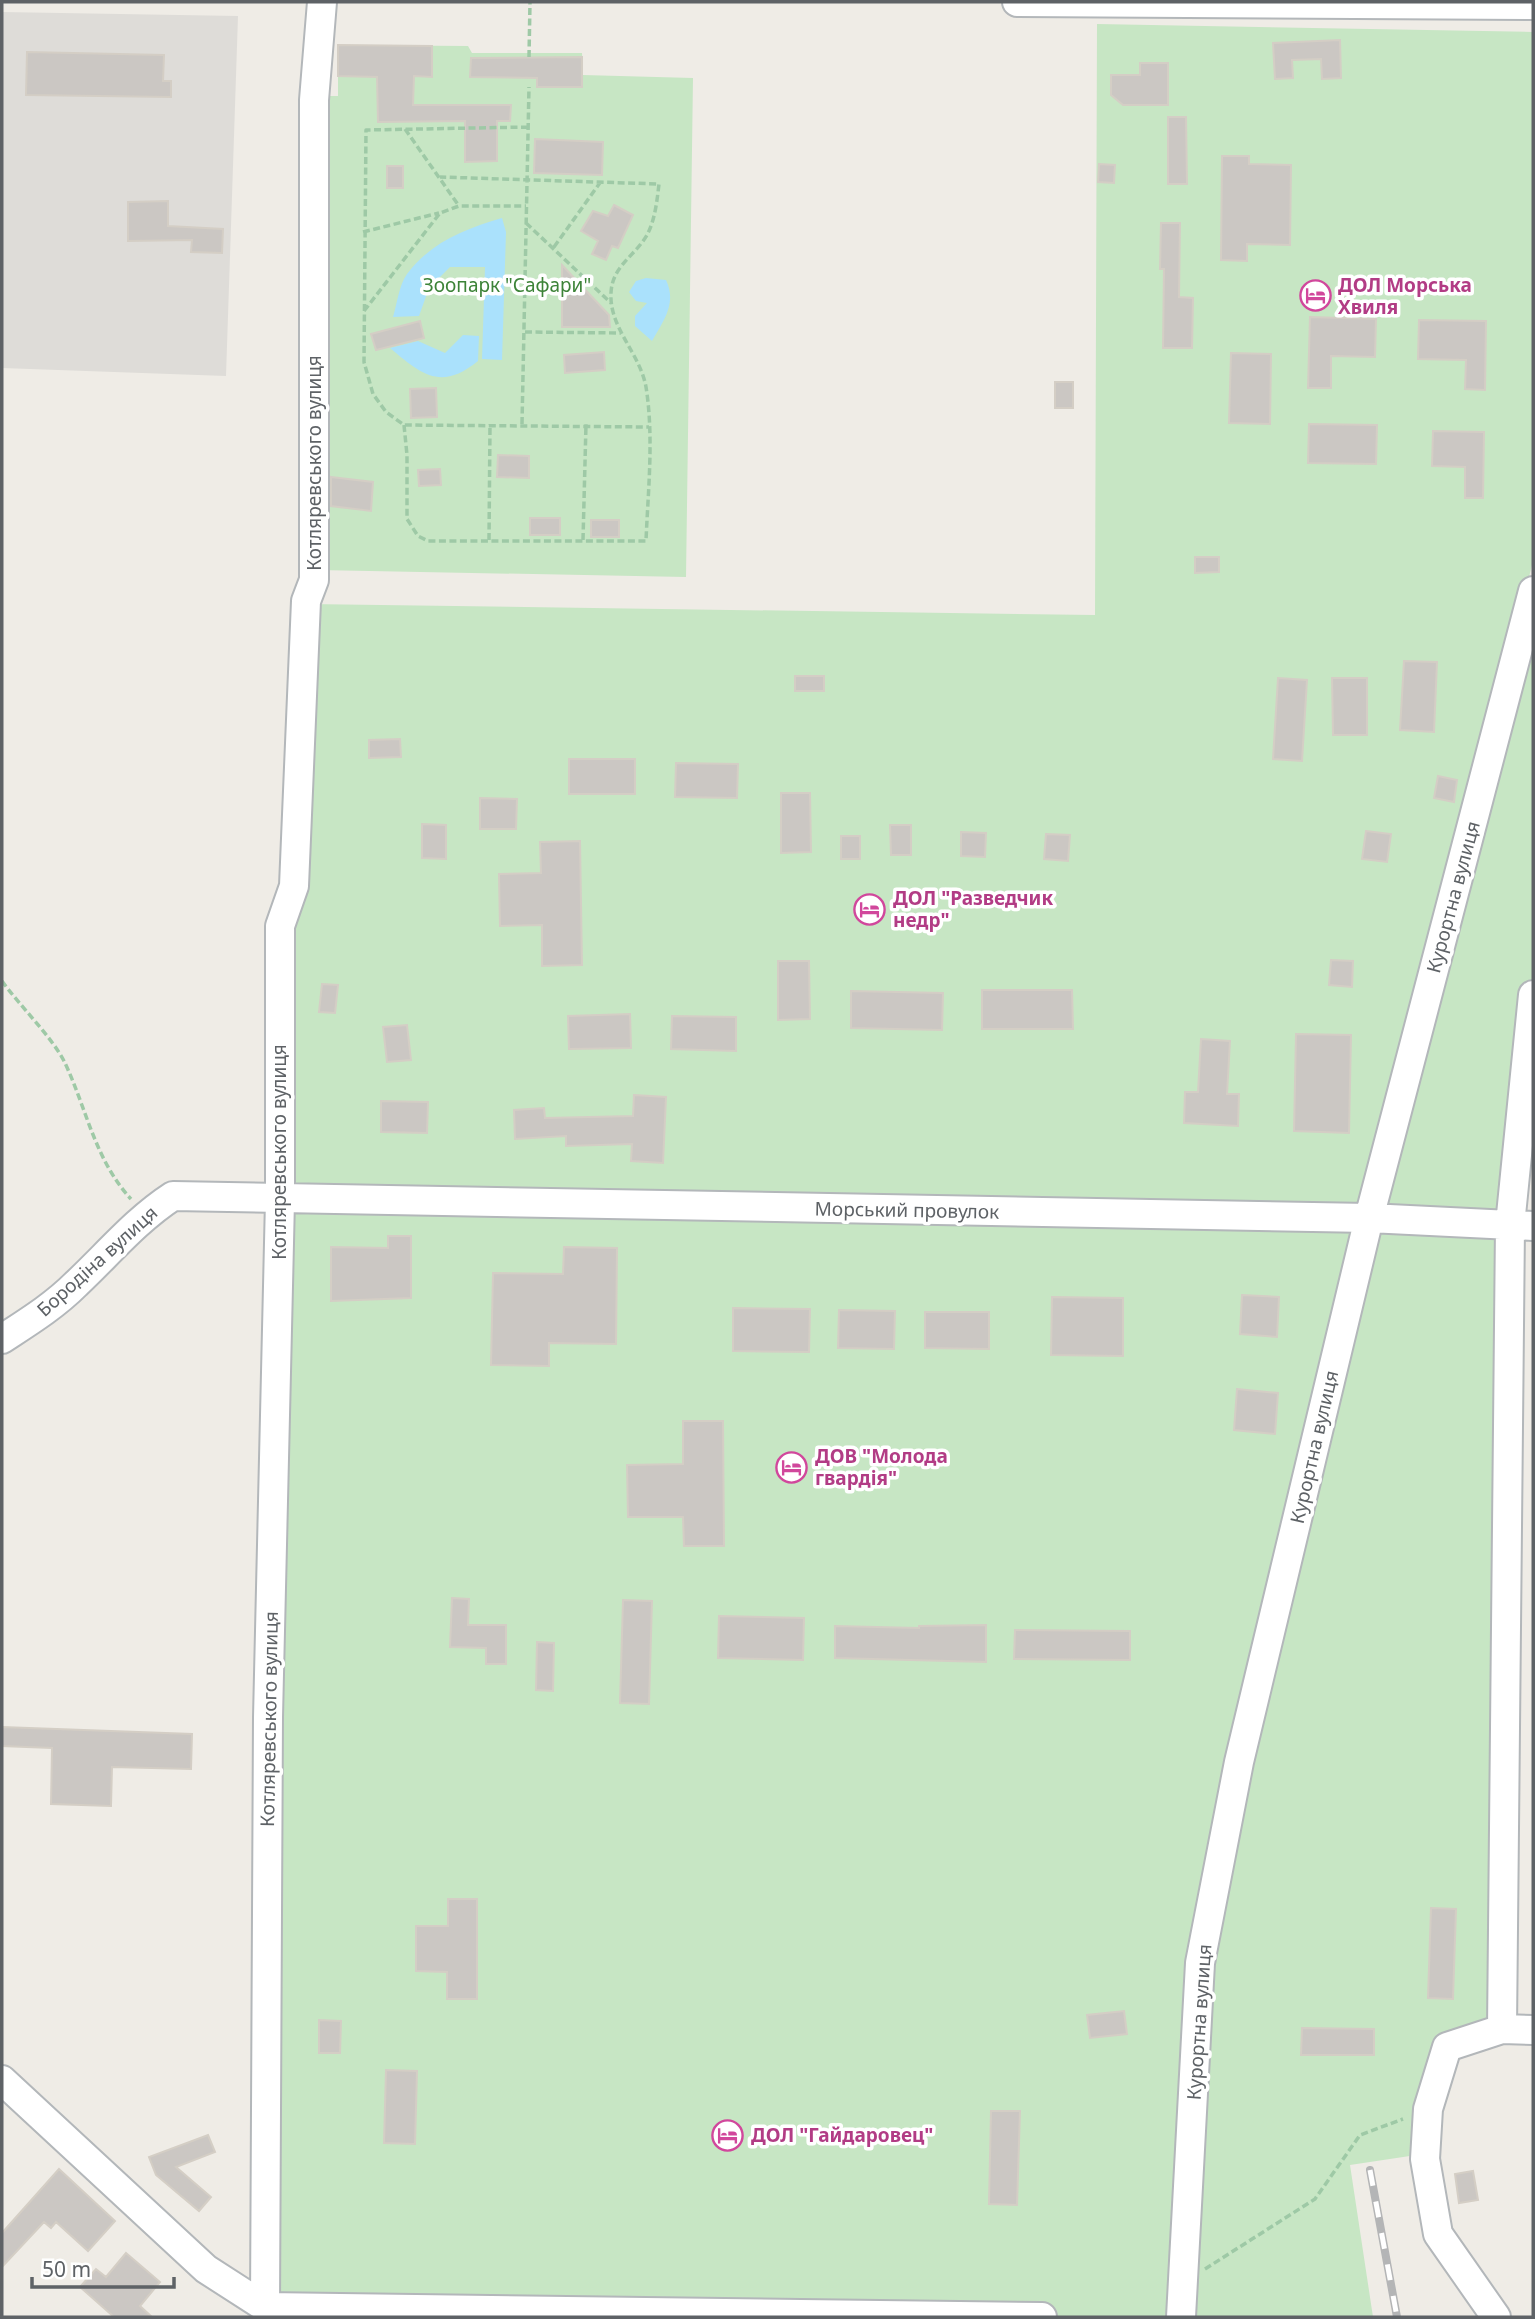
<svg xmlns="http://www.w3.org/2000/svg" width="1535" height="2319" viewBox="0 0 1535 2319" font-family="'Noto Sans',sans-serif">
  <style>
    .industrial { fill: #dedcd8 }
    .green { fill: #c7e6c4 }
    .water { fill: #aae1fc }
    .building { fill: #cbc7c3; stroke: #d4cec5; stroke-width: 2 }
    .lines { fill: none; stroke-linecap: round; stroke-linejoin: round }
    .minor-casing { stroke: #b3b7ba; stroke-width: 32 }
    .path { stroke: #9ec9a6; stroke-width: 3.5; stroke-dasharray: 7 3.5; stroke-linecap: butt }
    .minor { stroke: #fff; stroke-width: 28 }
    .rail-casing { stroke: #b4b5b6; stroke-width: 8 }
    .rail { stroke: #fff; stroke-width: 5; stroke-dasharray: 16; stroke-linecap: butt }
    .labels { text-anchor: middle; stroke-width: 7; stroke-linejoin: round; paint-order: stroke }
    .park-label { font-size: 19px; fill: #3d8338; stroke: #fff }
    .hotel-label { font-size: 19px; font-weight: bold; fill: #b23c85; stroke: #fff; text-anchor: start }
    .street-label { font-size: 19px; fill: #5e6266; stroke: #fff }
  </style>
  <rect width="100%" height="100%" fill="#efece6"/>
  <path class="industrial" d="M2,12L238,16L226,376L2,368Z"/>
  <path class="green" d="M1097,24L1533,32V561L1413,1041L1533,625V971L1509,1226L1500,2029L1446,2047L1423,2154L1350,2165L1373,2317H1088L266,2306L281,1197L307,604L1095,615Z
    M338,45L468,46L472,53H582L583,75L693,78L686,577L318,570L327,96H338Z"/>
  <path class="water" d="M502,218L506,232L502,360L482,359L485,267H450L429,288L419,316L393,317C397,304 399,285 407,274C431,242 465,229 502,218Z
    M646,278L666,280C677,303 664,320 652,341L635,326V316L647,303L636,301L629,292L636,281Z
    M463,335L479,336L478,361C441,391 422,375 390,348L418,341L445,353Z"/>
  <path class="building" d="M1340,40L1341,78L1322,79L1321,59L1292,60L1293,78L1275,79L1273,43Z
    M338,45L432,46V77L414,76L413,105H511L510,121H497V161L465,162V121L378,122L377,77L338,76Z
    M27,52L164,55L163,81H171V97L26,95Z
    M582,57V87H537V78L470,77L471,58Z
    M1140,63H1168V105H1123L1111,95V75H1140Z
    M1168,117H1186L1187,184H1168Z
    M535,139L603,142L602,175L534,173Z
    M1222,156H1249V164L1291,165L1290,245L1247,244V261L1221,260Z
    M1099,164L1115,165L1114,183L1098,182Z
    M387,166H403V188H387Z
    M168,201V226L223,229L222,253L191,252L192,240L128,241V202Z
    M614,205L633,215L618,248L612,246L606,260L592,254L598,241L581,231L593,211L608,216Z
    M1161,223H1180L1179,297L1193,298L1192,348H1163L1164,269H1160Z
    M562,265L609,315L610,327H562Z
    M1310,317L1376,319L1375,357L1331,356V388H1308Z
    M1419,320L1486,321L1485,390L1465,389L1466,360L1418,359Z
    M420,321L424,338L376,350L371,334Z
    M604,352L605,370L565,373L564,355Z
    M1231,353L1271,354L1270,424L1229,423Z
    M1055,382H1073V408H1055Z
    M436,388L437,417L411,418L410,389Z
    M1309,424L1377,425L1376,464L1308,463Z
    M1433,431L1484,432L1483,498H1465V467L1432,466Z
    M498,455L529,456V478L497,477Z
    M440,469L441,485L419,486L418,470Z
    M331,477L373,482L371,511L331,506Z
    M530,518H560V535H530Z
    M591,520H619V537H591Z
    M1195,557H1219V572L1195,573Z
    M1404,661L1437,662L1434,732L1400,730Z
    M795,676H824V691H795Z
    M1278,678L1307,680L1302,761L1273,759Z
    M1332,678H1367V735H1333Z
    M400,739L401,757L369,758V740Z
    M569,759H635V794H569Z
    M676,763L738,764L737,798L675,797Z
    M1438,776L1457,780L1454,802L1434,798Z
    M781,793H810L811,852L781,853Z
    M480,798L517,799L516,829H480Z
    M422,824L446,825V859L422,858Z
    M890,825H911V855H891Z
    M1366,831L1391,834L1387,862L1362,859Z
    M961,832L986,833L985,857L961,856Z
    M1046,834L1070,835L1068,861L1044,859Z
    M841,836H860V859H841Z
    M580,841L582,965L542,966V925L500,926L499,874L541,873L540,842Z
    M1331,960L1353,961L1352,987L1329,985Z
    M778,961H809L810,1019L778,1020Z
    M322,984L338,985L335,1013L319,1012Z
    M982,990H1072L1073,1029H982Z
    M851,991L943,993L942,1030L851,1028Z
    M630,1014L631,1048L569,1049L568,1016Z
    M672,1016L736,1017V1051L671,1049Z
    M407,1025L411,1060L387,1062L383,1027Z
    M1296,1034L1351,1035L1349,1133L1294,1131Z
    M1201,1039L1230,1041L1227,1094H1239L1238,1126L1184,1123L1185,1092H1198Z
    M634,1095L666,1097L663,1163L631,1161L632,1144L566,1146V1136L515,1139L514,1110L544,1108L545,1118L633,1116Z
    M381,1101L428,1102L427,1133L381,1132Z
    M388,1236H411V1298L331,1301V1247L388,1248Z
    M564,1247L617,1248L616,1344L549,1343V1366L491,1365L493,1273L563,1274Z
    M1242,1295L1279,1297L1277,1337L1240,1334Z
    M1052,1297L1123,1298V1356L1051,1355Z
    M733,1308L810,1309L809,1352L733,1351Z
    M839,1310L895,1311L894,1349L838,1348Z
    M925,1312H989V1349L925,1348Z
    M1237,1389L1278,1393L1275,1434L1234,1430Z
    M683,1421H723L724,1546H684L683,1517H628L627,1465L683,1464Z
    M452,1598L469,1599L468,1625H506V1664H486V1648L450,1647Z
    M623,1600L652,1601L649,1704L620,1703Z
    M719,1616L804,1618L803,1660L718,1658Z
    M986,1625V1662L835,1658V1626L919,1628V1626Z
    M1015,1630L1130,1631V1660L1014,1659Z
    M537,1642L554,1643L553,1691L536,1690Z
    M2,1727L192,1734L191,1769L112,1767L111,1806L51,1804L52,1748L2,1746Z
    M448,1899H477V1999H447V1972L416,1971V1926H448Z
    M1431,1908L1456,1909L1453,1999L1428,1998Z
    M1124,2011L1127,2034L1090,2038L1087,2015Z
    M319,2020L341,2021L340,2053H319Z
    M1302,2028L1374,2029V2055H1301Z
    M386,2070L417,2071L415,2144L384,2143Z
    M991,2111H1020L1017,2205L989,2204Z
    M208,2135L215,2152L176,2167L211,2197L199,2211L156,2175L149,2157Z
    M59,2169L115,2221L88,2251L56,2222L51,2228L44,2222L2,2267V2233Z
    M1473,2171L1478,2200L1459,2203L1455,2174Z
    M126,2253L160,2282L140,2306L152,2317H114L80,2287L96,2269L106,2277Z"/>
  <g class="lines">
    <defs>
      <path id="minor" d="M1017,2L1533,5
        M2,1339C28,1322 54,1306 76,1284C108,1254 136,1220 173,1196L1369,1218L1533,1226
        M1502,2029L1510,1225L1533,995
        M2,2080L206,2269L265,2307L1042,2317
        M265,2307L268,1717L280,1200V926L294,886L306,601L314,580V100L322,2
        M1181,2317L1200,1963L1239,1762L1369,1218L1533,591
        M1496,2317L1438,2234L1425,2159L1428,2109L1447,2047L1502,2029L1533,2030"/>
    </defs>
    <use href="#minor" class="minor-casing"/>
    <path class="path" d="M529,57L530,2
      M528,127L366,130L364,362L373,394L386,412L404,425L649,427
      M405,129L459,206
      M526,223L611,303
      M363,232L439,213
      M554,247L602,180
      M364,311L440,213L459,206H526
      M525,332L621,333
      M522,424L529,87
      M404,425L407,455V519L418,536L428,541H646C648,491 654,437 646,387C640,353 609,328 611,293C612,266 635,256 647,235C655,220 657,201 659,184L440,177
      M489,540L490,424
      M583,540L586,424
      M2,981C19,1005 53,1038 65,1063C87,1110 95,1160 131,1199
      M1205,2269L1315,2199L1360,2135L1403,2119"/>
    <use href="#minor" class="minor"/>
    <defs>
      <path id="rail" d="M1370,2170L1397,2317"/>
    </defs>
    <use href="#rail" class="rail-casing"/>
    <use href="#rail" class="rail"/>
  </g>
  <defs>
    <symbol id="hotel-ring" viewBox="-11 -11 22 22"><circle r="9.5" fill="#fff" stroke="#d1479c" stroke-width="1.5"/><path d="M-6-4.5h1.5V1H6V5H4.5V3h-9V5H-6ZM-4 0a1.8 1.8 0 1 1 3.6 0ZM.5 0V-2.5h3Q6-2.5 6 0Z" fill="#d1479c"/></symbol>
  </defs>
  <g fill-rule="evenodd">
    <use href="#hotel-ring" x="1298" y="278" width="35" height="35"/>
    <use href="#hotel-ring" x="852" y="892" width="35" height="35"/>
    <use href="#hotel-ring" x="774" y="1450" width="35" height="35"/>
    <use href="#hotel-ring" x="710" y="2118" width="35" height="35"/>
  </g>
  <g class="labels">
    <g class="park-label">
      <text x="507" y="292">Зоопарк "Сафари"</text>
    </g>
    <g class="hotel-label">
      <text x="1338" y="292">ДОЛ Морська<tspan x="1338" dy="22">Хвиля</tspan></text>
      <text x="893" y="905">ДОЛ "Разведчик<tspan x="893" dy="22">недр"</tspan></text>
      <text x="815" y="1463">ДОВ "Молода<tspan x="815" dy="22">гвардія"</tspan></text>
      <text x="751" y="2142">ДОЛ "Гайдаровец"</text>
    </g>
    <g class="street-label">
      <text transform="translate(314 463) rotate(-90)" y="7">Котляревського вулиця</text>
      <text transform="translate(1453 897) rotate(-75)" y="7">Курортна вулиця</text>
      <text transform="translate(279 1152) rotate(-90)" y="7">Котляревського вулиця</text>
      <text transform="translate(907 1210) rotate(1)" y="7">Морський провулок</text>
      <text transform="translate(97 1261) rotate(-42)" y="7">Бородіна вулиця</text>
      <text transform="translate(1314 1447) rotate(-77)" y="7">Курортна вулиця</text>
      <text transform="translate(269 1719) rotate(-89)" y="7">Котляревського вулиця</text>
      <text transform="translate(1199 2022) rotate(-86)" y="7">Курортна вулиця</text>
    </g>
  </g>
  <rect width="1535" height="2319" fill="none" stroke="#5e6266" stroke-width="7"/>
  <path d="M32 2277v10h142v-10" fill="none" stroke="#5e6266" stroke-width="3.5"/>
  <text x="42" y="2277" font-size="21" fill="#5e6266" stroke="#ffffff" stroke-width="5" paint-order="stroke">50 m</text>
</svg>
